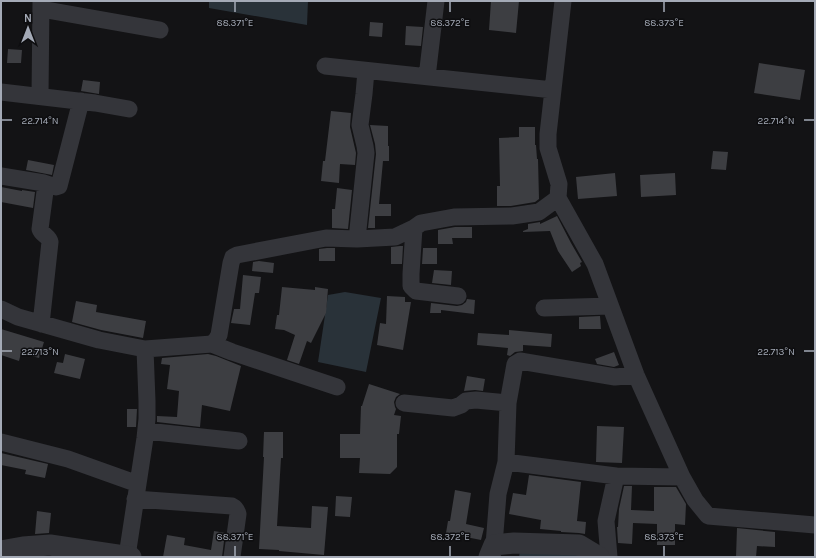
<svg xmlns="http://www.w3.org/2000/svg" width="816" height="558" viewBox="0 0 816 558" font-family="Karla,sans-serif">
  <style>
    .water { fill: #293239 }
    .building { fill: #3d3e42 }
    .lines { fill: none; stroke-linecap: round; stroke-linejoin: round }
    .minor { stroke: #34353a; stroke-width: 17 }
    .tertiary { stroke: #34353a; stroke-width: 21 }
    .ticks { fill: none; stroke: #a4aab6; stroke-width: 1.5 }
    .ticks-label { font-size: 10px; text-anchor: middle; fill: #a4aab6; stroke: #0e0e10; stroke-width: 3; stroke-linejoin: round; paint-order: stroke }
  </style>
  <rect width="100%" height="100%" fill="#131315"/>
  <path class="water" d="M209,1H308L307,25L209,8Z
    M345,292L381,298L366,372L318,362L328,295Z
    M520,551L592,552L594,557H519Z"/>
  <path class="building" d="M491,1H519L516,33L489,30Z
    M370,22L383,23L382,37L369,36Z
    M406,26L423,27L421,46L405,45Z
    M8,49L22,50L21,63H7Z
    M759,63L805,70L800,100L754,93Z
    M83,80L100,82L99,94L81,91Z
    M331,111L351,113L350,127L356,153L355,165L340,164L339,183L321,181L323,161H325Z
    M370,125L388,126V146H389V161H383L379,204H391V216H375V228H368L376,154L375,144Z
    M519,127H535V145H536L537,159H538L539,199L535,202L511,206H497V186H500L499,138L519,137Z
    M713,151L728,152L726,170L711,169Z
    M28,160L54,165L52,175L26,170Z
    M615,173L617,196L578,199L576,177Z
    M675,173L676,195L641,197L640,175Z
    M1,187L22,191V190L35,192L33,208L1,202Z
    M337,188L352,190L348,229L332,228V209H335Z
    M557,216L571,243L582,262L580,263L581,266L572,272L558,251L550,231L523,232V231L528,229V224L540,222V224Z
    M455,227H472V238H452L453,244H438V230Z
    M400,246H403L402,264H391V247Z
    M327,248H335V261H319V249Z
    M423,248H437V264H422Z
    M259,261L274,263L273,273L252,271L253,262Z
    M434,270L452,271L451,285L432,283Z
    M243,275L261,277L259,293H255L250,325L231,323L234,309H240Z
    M282,287L315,290V287L328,289L326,313L311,343L307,341L299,364L287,360L295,335L284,330L275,329L277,315H279Z
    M387,296L405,297V302H411L403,350L377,345L380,323L386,324Z
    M467,299L475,300L474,314L441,310V313H430L431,303L457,306L462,305L466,302Z
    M76,301L97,305L96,312L146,321L143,338L101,330L72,322Z
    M600,316L601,329H579V317Z
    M1,329L44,342L39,358L21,353L19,361L1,355Z
    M509,330L552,334L551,347L523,345V351L515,352L510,356L507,355L508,348L477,345L478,333L509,335Z
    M614,352L619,365L614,367L597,364L595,359Z
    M65,354L85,359L80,379L54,373L57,362L63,363Z
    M208,354L216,356L241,366L230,411L202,405L200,427L157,422V416L177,417L179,391L167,389L170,365L161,364L162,358Z
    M467,376L485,379L483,391L475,390L464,391Z
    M369,384L400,394L396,397L394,402L395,407L396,409L394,415L401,416L399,434H397V467L390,474L359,473L360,458H340V434H360L361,406H362Z
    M127,409H137L136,427H127Z
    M597,426L624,427L622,463L596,462Z
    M264,432H283V458H281L277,526L311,528L312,506L328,507L324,555L279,551V550L259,549L264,457H263Z
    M1,453L48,464L45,478L25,474L26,470L1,465Z
    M529,475L581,482L577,521L586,522L585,534L579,533L561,532V531L540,529L541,520L509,514L513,493L526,495Z
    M624,486H632L631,510L654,511V487H676L686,504L685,525L675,524V545H657V524L633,523L632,544L618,543L617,527H618L619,509Z
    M455,490L471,493L466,524L484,528L481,540L446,533L448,521H450Z
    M336,496L352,497L350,517L335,516Z
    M37,511L51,513L49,533L35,534Z
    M737,528L775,532V547L757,546L756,557H736Z
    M214,531L225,533L222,557H163L167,535L185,538L184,545L211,550Z"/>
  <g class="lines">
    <path class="minor" d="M563,1L548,134V148L559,184L558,198L595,264L636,375L682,477L695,500L708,516L815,525
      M41,9L160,30
      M325,66L553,90
      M427,77L436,1
      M1,92L95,103L129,109
      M40,96L41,1
      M1,176L44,183L56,187L59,186L81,101
      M414,228L411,274V286L416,291L458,296
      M357,239L366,153L365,146L360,125L364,94L366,71
      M544,308L610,306
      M1,309L18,317L99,340L145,349
      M41,324L50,242C49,236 42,235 40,229L46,184
      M212,344L232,352L337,387
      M404,403L453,408L461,405L466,401L476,400L508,403
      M146,431L239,441
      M1,442L68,459L138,484
      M616,476L506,462L508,403L515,364L520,361L615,377L636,375
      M135,499L232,506C236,508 237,510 238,514L232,557
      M494,545L498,494L506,462
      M127,556L145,438L147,419V401L145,349L212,344L216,340L219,335L231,263L233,257L237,255L326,238L357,239L395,237L414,228L421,223L454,217L512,216L539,212L558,198
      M609,557L606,521L616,476L682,477"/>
    <path class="tertiary" d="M1,551L23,547L50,545L131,557
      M489,557L494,545L514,543L579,545L599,557"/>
  </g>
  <path class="ticks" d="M235,2V12M450,2V12M664,2V12M2,120H12M804,120H814M2,351H12M804,351H814M235,546V556M450,546V556M664,546V556"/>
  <g class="ticks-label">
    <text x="235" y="26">88.371°E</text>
    <text x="450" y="26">88.372°E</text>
    <text x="664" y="26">88.373°E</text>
    <text x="40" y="124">22.714°N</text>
    <text x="776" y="124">22.714°N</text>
    <text x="40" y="355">22.713°N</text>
    <text x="776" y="355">22.713°N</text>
    <text x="235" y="540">88.371°E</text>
    <text x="450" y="540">88.372°E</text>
    <text x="664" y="540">88.373°E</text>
  </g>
  <rect width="816" height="558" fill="none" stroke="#a4aab6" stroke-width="4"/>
  <g transform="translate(28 28)" stroke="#0e0e10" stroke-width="3" paint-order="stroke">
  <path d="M0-3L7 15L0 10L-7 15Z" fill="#a4aab6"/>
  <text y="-6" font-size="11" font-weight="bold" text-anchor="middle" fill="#a4aab6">N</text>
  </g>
</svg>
